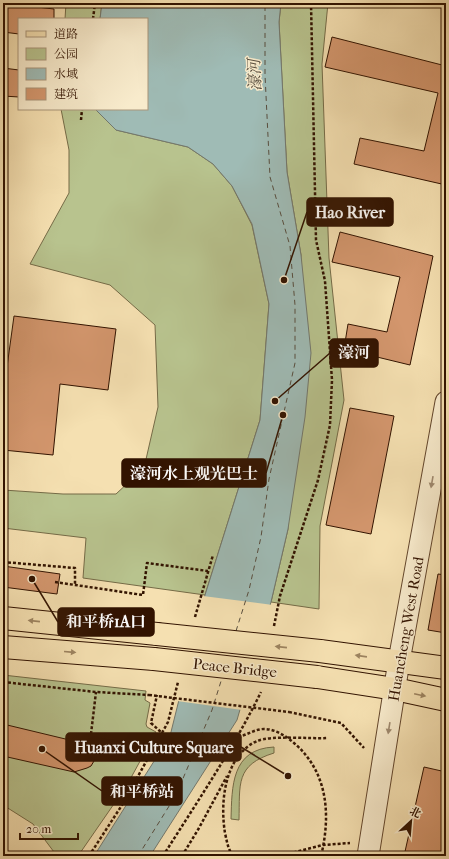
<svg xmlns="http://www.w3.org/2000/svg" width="449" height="859" viewBox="0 0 449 859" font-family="'IM FELL French Canon','Noto Serif SC',serif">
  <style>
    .green { fill: #b8c38e; stroke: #756b47 }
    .water { fill: #9fbbb5; stroke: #73786d }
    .pier { fill: #f5e0b1 }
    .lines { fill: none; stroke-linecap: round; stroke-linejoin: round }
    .ferry { stroke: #584e3f; stroke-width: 1; stroke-dasharray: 5 4; stroke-linecap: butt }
    .building { fill: #d3966d; stroke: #321300 }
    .minor-casing { stroke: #63462c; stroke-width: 23 }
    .major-casing { stroke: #321300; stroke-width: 24 }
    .path { stroke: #321300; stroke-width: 2.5; stroke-dasharray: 3 2; stroke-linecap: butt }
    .minor { stroke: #f8ebcc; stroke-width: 21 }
    .major { stroke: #f5e0b1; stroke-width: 22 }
    .major-bridge-casing { stroke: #321300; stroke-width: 24; stroke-linecap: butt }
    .path-bridge { stroke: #321300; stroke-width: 2.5; stroke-dasharray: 3 2; stroke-linecap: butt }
    .major-bridge { stroke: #f5e0b1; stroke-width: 22 }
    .oneway { fill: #9f8a70 }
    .oneway2 { fill: #9d8461 }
    .labels { text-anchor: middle; stroke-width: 3; stroke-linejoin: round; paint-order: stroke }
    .street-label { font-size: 15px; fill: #321300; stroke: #f8ebcc }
    .water-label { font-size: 16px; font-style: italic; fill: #584e3f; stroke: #f8ebcc }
    .leader { fill: none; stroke: #321300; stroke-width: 1.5 }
    .callout-dot { fill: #321300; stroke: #f8ebcc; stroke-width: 1.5 }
    .callout { fill: #321300; stroke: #321300; stroke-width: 1.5 }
    .callout-label { font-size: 16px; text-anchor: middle; font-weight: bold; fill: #fff }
  </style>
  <rect width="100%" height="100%" fill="#f5e0b1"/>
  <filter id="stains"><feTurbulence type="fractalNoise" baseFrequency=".005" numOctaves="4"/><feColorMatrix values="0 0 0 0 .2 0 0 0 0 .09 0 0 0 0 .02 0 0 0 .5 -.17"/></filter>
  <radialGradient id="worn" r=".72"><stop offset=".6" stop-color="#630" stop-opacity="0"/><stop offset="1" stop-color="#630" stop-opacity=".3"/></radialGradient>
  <path class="green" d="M66,3H102L100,19H65Z
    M281,3H328L322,64L329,258L344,400L320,526L319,609L271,602L288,529L301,255L287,172L279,22Z
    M61,109H95L116,130L188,147L213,164L232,186L252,225L269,304L260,420L205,595L83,578L86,538L3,528V490L63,494H116L144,468L158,407L155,325L110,285L30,264L69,193V150Z
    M3,675L146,691L145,700L150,703L146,724L147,727L156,732L127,785L78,856H50L54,852L33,824L3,805Z
    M274,747V753C235,765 240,784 239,820L231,819C232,787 231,749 274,747Z"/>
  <path class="water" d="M102,3H281L279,22L287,172L301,255L311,353L305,417L288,529L271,602L237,720L150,856H94L170,736L205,595L260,420L269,304L252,224L232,186L213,164L188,147L116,130L95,109H147V19H100Z"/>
  <path class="pier" d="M203,596L273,605L242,710L177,701Z"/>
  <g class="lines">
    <path class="ferry" d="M236,631L249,590L261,537L269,479L295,363V305L290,246L270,177L265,75V3
      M138,856L176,795L212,710L222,678"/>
  </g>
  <path class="building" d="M3,3L54,9V19H19V34L3,32Z
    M332,37L446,66V185L354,164L360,138L424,151L438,93L325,67Z
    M3,68L19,70V97L3,96Z
    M340,232L433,256L410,365L344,349L348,324L387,332L400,277L332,262Z
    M14,316L116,329L108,390L60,384L53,455L3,450V396Z
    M350,408L394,416L371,534L326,525Z
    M3,566L60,574L57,594L3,587Z
    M438,574L446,575V633L428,630Z
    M3,724L82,743V746L93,756L94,761L91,766L87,768L74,772L3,756Z
    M424,767L446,772V856H404Z"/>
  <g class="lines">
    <defs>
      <path id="minor" d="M368,856L399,661L446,402"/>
      <path id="major" d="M3,618L157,634
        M3,647L154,659
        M320,651L446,668
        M317,677L395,689L446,700"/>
    </defs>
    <use href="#minor" class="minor-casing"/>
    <use href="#major" class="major-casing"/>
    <path class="path" d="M93,19L95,3
      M81,120L82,109
      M3,562L75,568V585
      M55,582L143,595L147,563L208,571
      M195,617L213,555
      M274,626L280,596L318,480L330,425L332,380L325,281L316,240L311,3
      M3,682L96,692L149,695
      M289,712L341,723L364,748
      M162,733L168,722L178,682
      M238,737C247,735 255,729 264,729C275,729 286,736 294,743C328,772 331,815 321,856
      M88,759L96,692
      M89,856L122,805L162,733L151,723L157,695
      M163,856C197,802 233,749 261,692
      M182,856L199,828L227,776
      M233,856C228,849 227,842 225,833C220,803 224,756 257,741C272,735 309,739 327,738
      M279,856L323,845L350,843"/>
    <use href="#minor" class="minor"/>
    <use href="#major" class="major"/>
    <defs>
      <path id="major-bridge" d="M157,634L320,651
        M154,659L317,677"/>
    </defs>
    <use href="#major-bridge" class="major-bridge-casing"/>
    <path class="path-bridge" d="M149,695L289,712"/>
    <use href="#major-bridge" class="major-bridge"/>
  </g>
  <defs><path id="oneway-solid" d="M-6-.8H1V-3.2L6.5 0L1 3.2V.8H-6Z"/></defs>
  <g class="oneway">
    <use href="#oneway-solid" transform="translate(432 482) rotate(100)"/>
    <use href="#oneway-solid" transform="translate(389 728) rotate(99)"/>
  </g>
  <g class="oneway2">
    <use href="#oneway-solid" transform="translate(34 621) rotate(-174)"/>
    <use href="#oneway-solid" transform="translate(281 647) rotate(-174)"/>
    <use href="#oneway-solid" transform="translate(70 652) rotate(5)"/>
    <use href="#oneway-solid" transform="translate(361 656) rotate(-172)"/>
    <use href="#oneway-solid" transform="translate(420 695) rotate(12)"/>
  </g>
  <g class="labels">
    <g class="street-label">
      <text transform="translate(406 629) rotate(-80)" y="5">Huancheng West Road</text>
      <text transform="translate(235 668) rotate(6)" y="5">Peace Bridge</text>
    </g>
    <g class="water-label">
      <text transform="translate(254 75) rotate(-93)" y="6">濠河</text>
    </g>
  </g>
  <path class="leader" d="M284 280L307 212M275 401L330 353M283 415L266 473M32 579L58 622M288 776L241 747M42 749L102 791"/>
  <g class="callout-dot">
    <circle cx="284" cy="280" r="4"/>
    <circle cx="275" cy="401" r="4"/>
    <circle cx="283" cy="415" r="4"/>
    <circle cx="32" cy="579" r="4"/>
    <circle cx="288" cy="776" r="4"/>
    <circle cx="42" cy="749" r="4"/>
  </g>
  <g class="callout">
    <rect x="307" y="198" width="86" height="28" rx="4"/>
    <rect x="330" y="339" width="48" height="28" rx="4"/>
    <rect x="122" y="459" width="144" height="28" rx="4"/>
    <rect x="58" y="608" width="96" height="28" rx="4"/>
    <rect x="66" y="733" width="175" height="28" rx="4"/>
    <rect x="102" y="777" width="80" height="28" rx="4"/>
  </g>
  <g class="callout-label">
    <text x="350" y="218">Hao River</text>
    <text x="354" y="358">濠河</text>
    <text x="194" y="479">濠河水上观光巴士</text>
    <text x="106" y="627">和平桥1A口</text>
    <text x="154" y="753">Huanxi Culture Square</text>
    <text x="142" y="797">和平桥站</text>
  </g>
  <rect width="449" height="859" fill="none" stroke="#f5e0b1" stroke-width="16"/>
  <rect x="4" y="4" width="441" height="851" fill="none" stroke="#321300" stroke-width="2"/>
  <rect x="8" y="8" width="433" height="843" fill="none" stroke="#321300"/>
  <rect x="18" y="18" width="130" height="92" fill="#f8ebcc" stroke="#a9957a"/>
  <rect x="26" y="31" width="20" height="6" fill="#f5e0b1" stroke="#a9957a"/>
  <text x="54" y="38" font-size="12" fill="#321300">道路</text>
  <rect x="26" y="48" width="20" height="12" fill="#b8c38e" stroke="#a9957a"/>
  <text x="54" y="58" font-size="12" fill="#321300">公园</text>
  <rect x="26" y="68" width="20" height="12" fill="#9fbbb5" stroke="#a9957a"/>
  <text x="54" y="78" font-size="12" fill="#321300">水域</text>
  <rect x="26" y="88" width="20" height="12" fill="#d3966d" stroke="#a9957a"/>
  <text x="54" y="98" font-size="12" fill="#321300">建筑</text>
  <g transform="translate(411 821) rotate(26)" stroke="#f8ebcc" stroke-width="3" paint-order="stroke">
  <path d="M0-3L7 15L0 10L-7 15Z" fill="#321300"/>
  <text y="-6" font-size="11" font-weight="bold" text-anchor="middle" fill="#321300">北</text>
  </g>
  <path d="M20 833v6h58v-6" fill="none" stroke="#321300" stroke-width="2"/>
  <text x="26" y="833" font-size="12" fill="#321300" stroke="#f8ebcc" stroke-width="3" paint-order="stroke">20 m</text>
  <rect width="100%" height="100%" filter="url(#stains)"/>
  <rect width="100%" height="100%" fill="url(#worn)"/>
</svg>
